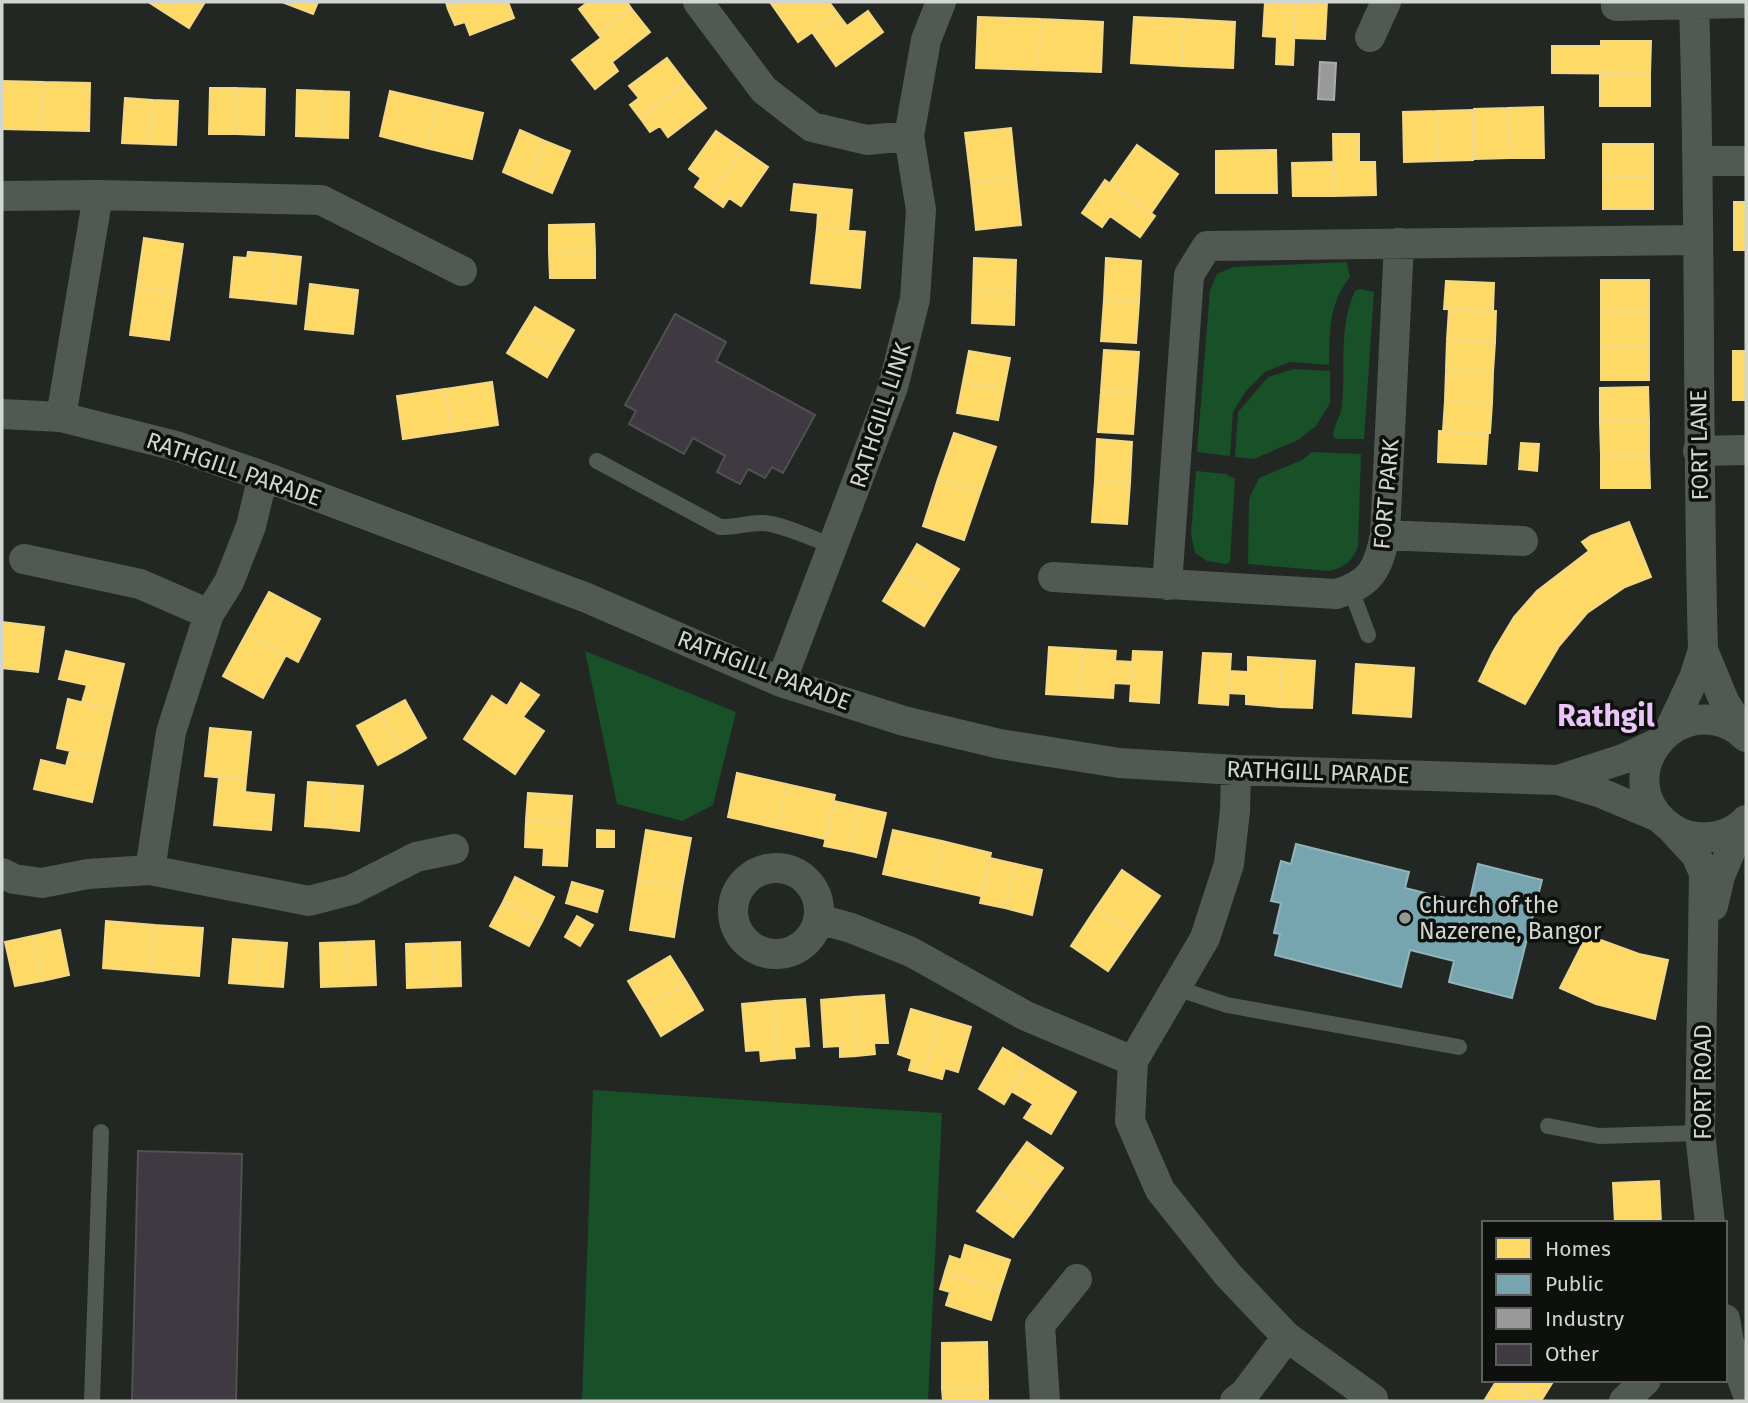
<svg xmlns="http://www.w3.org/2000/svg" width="1748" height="1403" viewBox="0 0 1748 1403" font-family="'Fira Sans',sans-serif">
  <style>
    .green { fill: #185027 }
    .homes { fill: #ffd966; stroke: #f2d886; stroke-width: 2 }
    .public { fill: #76a5af; stroke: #92b4ba; stroke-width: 2 }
    .industry { fill: #999; stroke: #aaabaa; stroke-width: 2 }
    .building { fill: #3f3941; stroke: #505150; stroke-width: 2 }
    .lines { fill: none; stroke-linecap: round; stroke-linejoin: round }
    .service { stroke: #515953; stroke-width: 16 }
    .minor { stroke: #515953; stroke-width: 30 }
    .poi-dot { fill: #949995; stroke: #0d100d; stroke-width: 2.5 }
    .labels { text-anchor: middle; stroke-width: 7; stroke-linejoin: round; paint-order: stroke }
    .street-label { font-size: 23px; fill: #d2d6d2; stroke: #0d100d }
    .poi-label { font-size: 23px; fill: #d2d6d2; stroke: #0d100d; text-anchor: start }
    .district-label { font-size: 30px; font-weight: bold; fill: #ebc5f7; stroke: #0d100d }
  </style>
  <rect width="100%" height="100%" fill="#222723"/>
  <path class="green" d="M1347,262L1350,277C1328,305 1330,331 1329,365L1290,362L1265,372L1246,391L1233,412L1230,456L1197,452L1210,290L1217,274L1233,267Z
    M1360,289L1374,292L1364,439H1337L1333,436C1333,426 1341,417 1342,405C1346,367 1338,327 1355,291Z
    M1294,369L1330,371V403L1316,426L1298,440L1254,459L1235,457L1238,412L1268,377Z
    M1312,452L1361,454L1358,546C1352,562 1345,567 1329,571L1248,564L1249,499L1259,478L1302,460Z
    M1196,471L1226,474L1235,479L1230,561L1227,564L1207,561L1195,553L1191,534Z
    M585,651L736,712L713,805L682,821L617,804Z
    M593,1090L942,1113L928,1401H582Z"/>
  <path class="homes" d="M151,2H205L189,28L150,3Z
    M282,2H318L313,14Z
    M446,2H467L448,9Z
    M467,2H508L514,18L470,35L465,22L455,25L448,9Z
    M588,2H627L631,8L598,34L579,9Z
    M770,2H829L838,14L798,42Z
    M1265,2H1296L1293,65L1276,64L1277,37L1263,36Z
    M1296,2H1327L1325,39L1294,38Z
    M631,8L650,32L612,62L618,71L595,89L572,60L601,38L598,34Z
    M868,11L883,32L836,66L812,32L838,14L847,26Z
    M978,17L1040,19L1039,70L976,68Z
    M1134,17L1184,19L1182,66L1131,63Z
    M1040,19L1103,22L1101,72L1039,70Z
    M1184,19L1235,22L1233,68L1182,66Z
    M1601,41H1651L1650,74L1552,73V46H1601Z
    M667,58L686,83L640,118L630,105L639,98L629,86Z
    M1600,73L1650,74V106H1600Z
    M2,81L43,82L41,130L2,129Z
    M43,82L90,83L89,131L41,130Z
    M686,83L706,108L668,137L660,126L650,132L640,118Z
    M210,88H237V134H209Z
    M237,88L265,89L264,135L237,134Z
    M297,90L323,91L322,137L296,136Z
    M323,91L349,92L348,138L322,137Z
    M390,91L437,102L426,148L380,136Z
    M125,98L152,100L149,144L122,143Z
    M152,100L178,101L176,145L149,144Z
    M437,102L483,113L472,159L426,148Z
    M1543,107L1544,158H1510L1508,108Z
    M1508,108L1510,158L1475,159L1474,109Z
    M1472,110L1473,160L1438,161L1437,111Z
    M1437,111L1438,161L1404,162L1403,112Z
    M1011,128L1016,177L971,182L965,133Z
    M520,130L545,141L528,183L503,172Z
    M716,131L742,149L709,197L695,187L701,178L689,169Z
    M1333,134H1359V162H1375L1376,195L1334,196Z
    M545,141L570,151L552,193L528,183Z
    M1603,144H1653V177H1603Z
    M1137,145L1178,174L1151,213L1110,183Z
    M742,149L768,167L741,206L729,198L723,207L709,197Z
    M1276,150L1277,193H1216V151Z
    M1334,162V196H1293L1292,163Z
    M1016,177L1021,225L976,230L971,182Z
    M1603,177H1653V209H1603Z
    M1105,180L1155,216L1140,237L1110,216L1102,227L1082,213Z
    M794,184L852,190L848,231L817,228L818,213L791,210Z
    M1734,202H1746V250H1734Z
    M594,224L595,251L549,252V225Z
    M817,228L865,232L860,288L811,283Z
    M144,238L183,244L176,292L137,286Z
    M595,251V278H550L549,252Z
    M248,252L274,254L270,301L230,297L234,257L247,258Z
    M274,254L301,257L296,304L270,301Z
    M974,258L1016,260L1015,292L973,291Z
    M1106,258L1141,261L1139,302L1104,300Z
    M1601,280H1649V313H1601Z
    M1446,281L1494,283L1493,311L1444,309Z
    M310,284L358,290L353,334L305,329Z
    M137,286L176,292L169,340L130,335Z
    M973,291L1015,292L1014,325L972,323Z
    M1104,300L1139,302L1136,343L1101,341Z
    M535,307L574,330L560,354L521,330Z
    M1449,309L1496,311L1495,342L1447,340Z
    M1601,313H1649V346H1601Z
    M521,330L560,354L547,377L507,353Z
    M1447,340L1495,342L1493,372L1446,370Z
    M1601,346H1649V380H1601Z
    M1104,350L1139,352L1136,393L1101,391Z
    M969,351L1010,358L1004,389L963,382Z
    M1733,351H1746V400H1733Z
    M1446,370L1493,372L1492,403L1445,401Z
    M492,382L498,425L451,432L445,389Z
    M963,382L1004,389L998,420L957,413Z
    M1648,387L1649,421H1600V388Z
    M445,389L451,432L403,439L397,396Z
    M1101,391L1136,393L1133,434L1098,432Z
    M1445,401L1492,403L1490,433L1443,431Z
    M1600,421H1649V454L1601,455Z
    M1439,431L1488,434L1486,464L1438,462Z
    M954,433L996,447L980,493L938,479Z
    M1097,439L1132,442L1130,483L1095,481Z
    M1521,443L1539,444L1537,471L1519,469Z
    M1649,454L1650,488H1601V455Z
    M938,479L980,493L964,540L923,526Z
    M1095,481L1130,483L1127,524L1092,522Z
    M1629,522L1651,577L1625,587L1587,613L1559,646L1525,704L1479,681L1493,652L1514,617L1537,591L1589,551L1582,542L1591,536Z
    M917,544L959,569L941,598L900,573Z
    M900,573L941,598L924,626L883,601Z
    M269,592L320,619L298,662L246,634Z
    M2,622L44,627L38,672L2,668Z
    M246,634L286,655L263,698L223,676Z
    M1049,647L1083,649L1080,696L1046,694Z
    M1083,649L1116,651L1115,661L1133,662L1131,684L1114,683L1113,698L1080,696Z
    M66,651L124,664L113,710L82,702L87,685L59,679Z
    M1133,651L1162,652L1159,703L1130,701Z
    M1203,653L1231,654L1228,705L1199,703Z
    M1248,657L1282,659L1279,707L1246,704V694L1228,693L1230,671L1248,672Z
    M1282,659L1315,661L1312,708L1279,707Z
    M1356,664L1414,668L1411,717L1353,713Z
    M521,683L539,695L523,717L544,731L515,774L464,739L492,696L507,706Z
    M68,699L113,710L102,758L57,748Z
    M405,700L426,738L402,752L381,713Z
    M381,713L402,752L378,765L357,726Z
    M210,728L251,732L246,780L205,776Z
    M70,751L102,758L92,802L34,789L41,760L66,766Z
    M737,773L786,784L777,828L728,817Z
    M219,777L246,780L245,792L274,795L271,830L214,825Z
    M308,782L335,784L332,828L305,826Z
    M335,784L363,786L359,831L332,828Z
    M786,784L835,795L825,839L777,828Z
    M528,793L572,796L570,823L526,820Z
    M834,801L860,807L850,851L824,846Z
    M860,807L886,813L876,857L850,851Z
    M526,820L570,823L567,866L543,865L544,848L525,847Z
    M597,830L614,831V847H597Z
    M646,830L691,838L682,887L638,880Z
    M893,830L942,841L932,885L883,874Z
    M942,841L991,853L981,896L932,885Z
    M990,858L1016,864L1005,908L980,903Z
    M1016,864L1042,870L1032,915L1005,908Z
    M1122,870L1160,896L1134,933L1096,908Z
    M515,877L554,897L542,922L503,902Z
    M638,880L682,887L674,937L630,930Z
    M572,882L603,891L597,912L566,903Z
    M503,902L542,922L529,946L490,926Z
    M1096,908L1134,933L1108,971L1071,946Z
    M577,916L593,925L580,946L565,937Z
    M106,921L154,925L151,972L103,968Z
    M154,925L203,928L199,976L151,972Z
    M60,930L69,975L42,981L33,936Z
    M1587,935L1639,954L1668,960L1655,1019L1596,1004L1560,988Z
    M33,936L42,981L15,986L5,942Z
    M233,939L260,941L256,985L229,983Z
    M260,941L287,943L283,987L256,985Z
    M374,941L376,985L348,986L347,942Z
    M347,942L348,986L321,987L320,943Z
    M460,942L461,986L434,987L433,943Z
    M433,943L434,987L407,988L406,944Z
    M670,956L687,983L645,1009L628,981Z
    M687,983L703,1010L661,1036L645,1009Z
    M884,995L888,1043H874L875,1054L857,1056L853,997Z
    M853,997L857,1056L840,1057V1046L824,1047L821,1000Z
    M805,999L809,1046L794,1047L795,1058L778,1059L774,1001Z
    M774,1001L778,1059L761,1061L760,1050L746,1051L742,1004Z
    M911,1009L941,1018L924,1074L909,1070L912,1059L898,1054Z
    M941,1018L971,1027L958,1072L945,1068L942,1079L924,1074Z
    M1003,1048L1028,1063L1004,1104L979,1089Z
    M1028,1063L1076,1092L1051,1134L1024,1118L1033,1104L1011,1091Z
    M1027,1142L1063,1168L1046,1191L1010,1165Z
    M1010,1165L1046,1191L1030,1214L994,1188Z
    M1659,1181L1661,1223H1615L1613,1183Z
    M994,1188L1030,1214L1013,1237L977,1211Z
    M965,1245L1010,1260L1000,1290L945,1272L950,1256L961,1260Z
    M945,1272L1000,1290L991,1320L946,1305L950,1292L940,1289Z
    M987,1342L988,1388L942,1389V1343Z
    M1497,1380H1504L1538,1401H1484Z
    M1504,1380H1554L1541,1401Z
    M988,1388V1401H943L942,1389Z"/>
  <path class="public" d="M1296,844L1409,872L1405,888L1469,904L1478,864L1542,880L1512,998L1449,982L1454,961L1410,950L1401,987L1275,955L1280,934L1274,933L1281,903L1271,901L1281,861L1291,864Z"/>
  <path class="industry" d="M1320,62L1336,63L1334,100L1318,99Z"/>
  <path class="building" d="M675,314L726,342L716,361L815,415L783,473L772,467L765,478L748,469L740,484L717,472L725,456L693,438L684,454L629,424L636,411L625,405Z
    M138,1151L242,1154L236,1401H132Z"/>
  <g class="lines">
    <path class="service" d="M597,461L720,527C736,528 749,522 764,523C785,525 813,539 833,546
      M1351,590L1368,635
      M1176,988L1227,1005L1459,1047
      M1548,1126L1599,1136L1700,1133
      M92,1401L101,1132"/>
    <path class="minor" d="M698,2L764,90L812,127L867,140L909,136
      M1616,6L1694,4
      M1370,37L1386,2
      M1699,161H1746
      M2,196L98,195L321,200L462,271
      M2,414L61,417L176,446L263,476L587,598L781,682L904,721L1000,744L1119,763L1236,770L1558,780L1601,793L1658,817
      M61,417L98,195
      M1698,451L1746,450
      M1385,535L1523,541
      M24,559L140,584L209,614
      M1053,577L1336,594C1371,584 1378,569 1385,535L1399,243
      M1167,585L1189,275L1207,246L1697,240
      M1703,650L1724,701L1746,737
      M781,682L893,387L915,299L921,210L909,136L926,40L941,2
      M1670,729L1694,678L1703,650C1697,435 1701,219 1694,4L1746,3
      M1746,737C1741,733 1735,727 1729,725C1668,698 1614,778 1664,822C1674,831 1684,836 1697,837C1715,839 1734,833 1746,820
      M1236,770L1235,811L1229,864L1205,938L1133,1061L1130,1121L1160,1190L1228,1275L1287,1337L1373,1399
      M1558,780L1623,759L1655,744
      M1672,829L1696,855L1704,873L1700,1133L1710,1223
      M733 911a43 43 0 1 1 86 0a43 43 0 1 1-86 0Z
      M150,870L171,732L209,614L229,582L251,526L263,476
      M2,873L14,879L42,883L88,874L150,870L309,901L351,890L416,857L454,849
      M1713,906L1720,876L1742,824
      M819,919L851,928L911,952L1026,1016L1133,1061
      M1725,1319L1729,1342L1746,1390
      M1045,1401L1040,1325L1077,1279
      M1235,1401L1245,1393L1287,1337
      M1624,1401L1646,1380"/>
  </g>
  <circle class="poi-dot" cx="1405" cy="918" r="7"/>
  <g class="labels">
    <g class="street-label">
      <text transform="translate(880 415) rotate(-72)" y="8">RATHGILL LINK</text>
      <text transform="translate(1699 445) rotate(-91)" y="8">FORT LANE</text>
      <text transform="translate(234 469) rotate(19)" y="8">RATHGILL PARADE</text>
      <text transform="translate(1386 494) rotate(-85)" y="8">FORT PARK</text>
      <text transform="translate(764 670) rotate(21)" y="8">RATHGILL PARADE</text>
      <text transform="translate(1318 772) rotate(2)" y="8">RATHGILL PARADE</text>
      <text transform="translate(1703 1082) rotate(-90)" y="8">FORT ROAD</text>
    </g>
    <g class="poi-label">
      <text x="1419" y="913">Church of the<tspan x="1419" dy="26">Nazerene, Bangor</tspan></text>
    </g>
    <g class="district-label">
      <text x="1606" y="726">Rathgil</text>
    </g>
  </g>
  <rect width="1748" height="1403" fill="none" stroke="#d2d6d2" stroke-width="7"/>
  <rect x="1482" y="1221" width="245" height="161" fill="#0d100d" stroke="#5c5f5c" stroke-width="2"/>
  <rect x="1496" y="1238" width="35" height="21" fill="#ffd966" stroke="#5c5f5c" stroke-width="2"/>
  <text x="1545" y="1256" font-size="21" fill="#d2d6d2">Homes</text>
  <rect x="1496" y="1274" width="35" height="21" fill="#76a5af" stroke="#5c5f5c" stroke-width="2"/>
  <text x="1545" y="1291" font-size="21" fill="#d2d6d2">Public</text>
  <rect x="1496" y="1308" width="35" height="21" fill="#999999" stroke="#5c5f5c" stroke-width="2"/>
  <text x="1545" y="1326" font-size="21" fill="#d2d6d2">Industry</text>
  <rect x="1496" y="1344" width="35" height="21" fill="#3f3941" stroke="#5c5f5c" stroke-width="2"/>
  <text x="1545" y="1361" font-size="21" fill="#d2d6d2">Other</text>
</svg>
